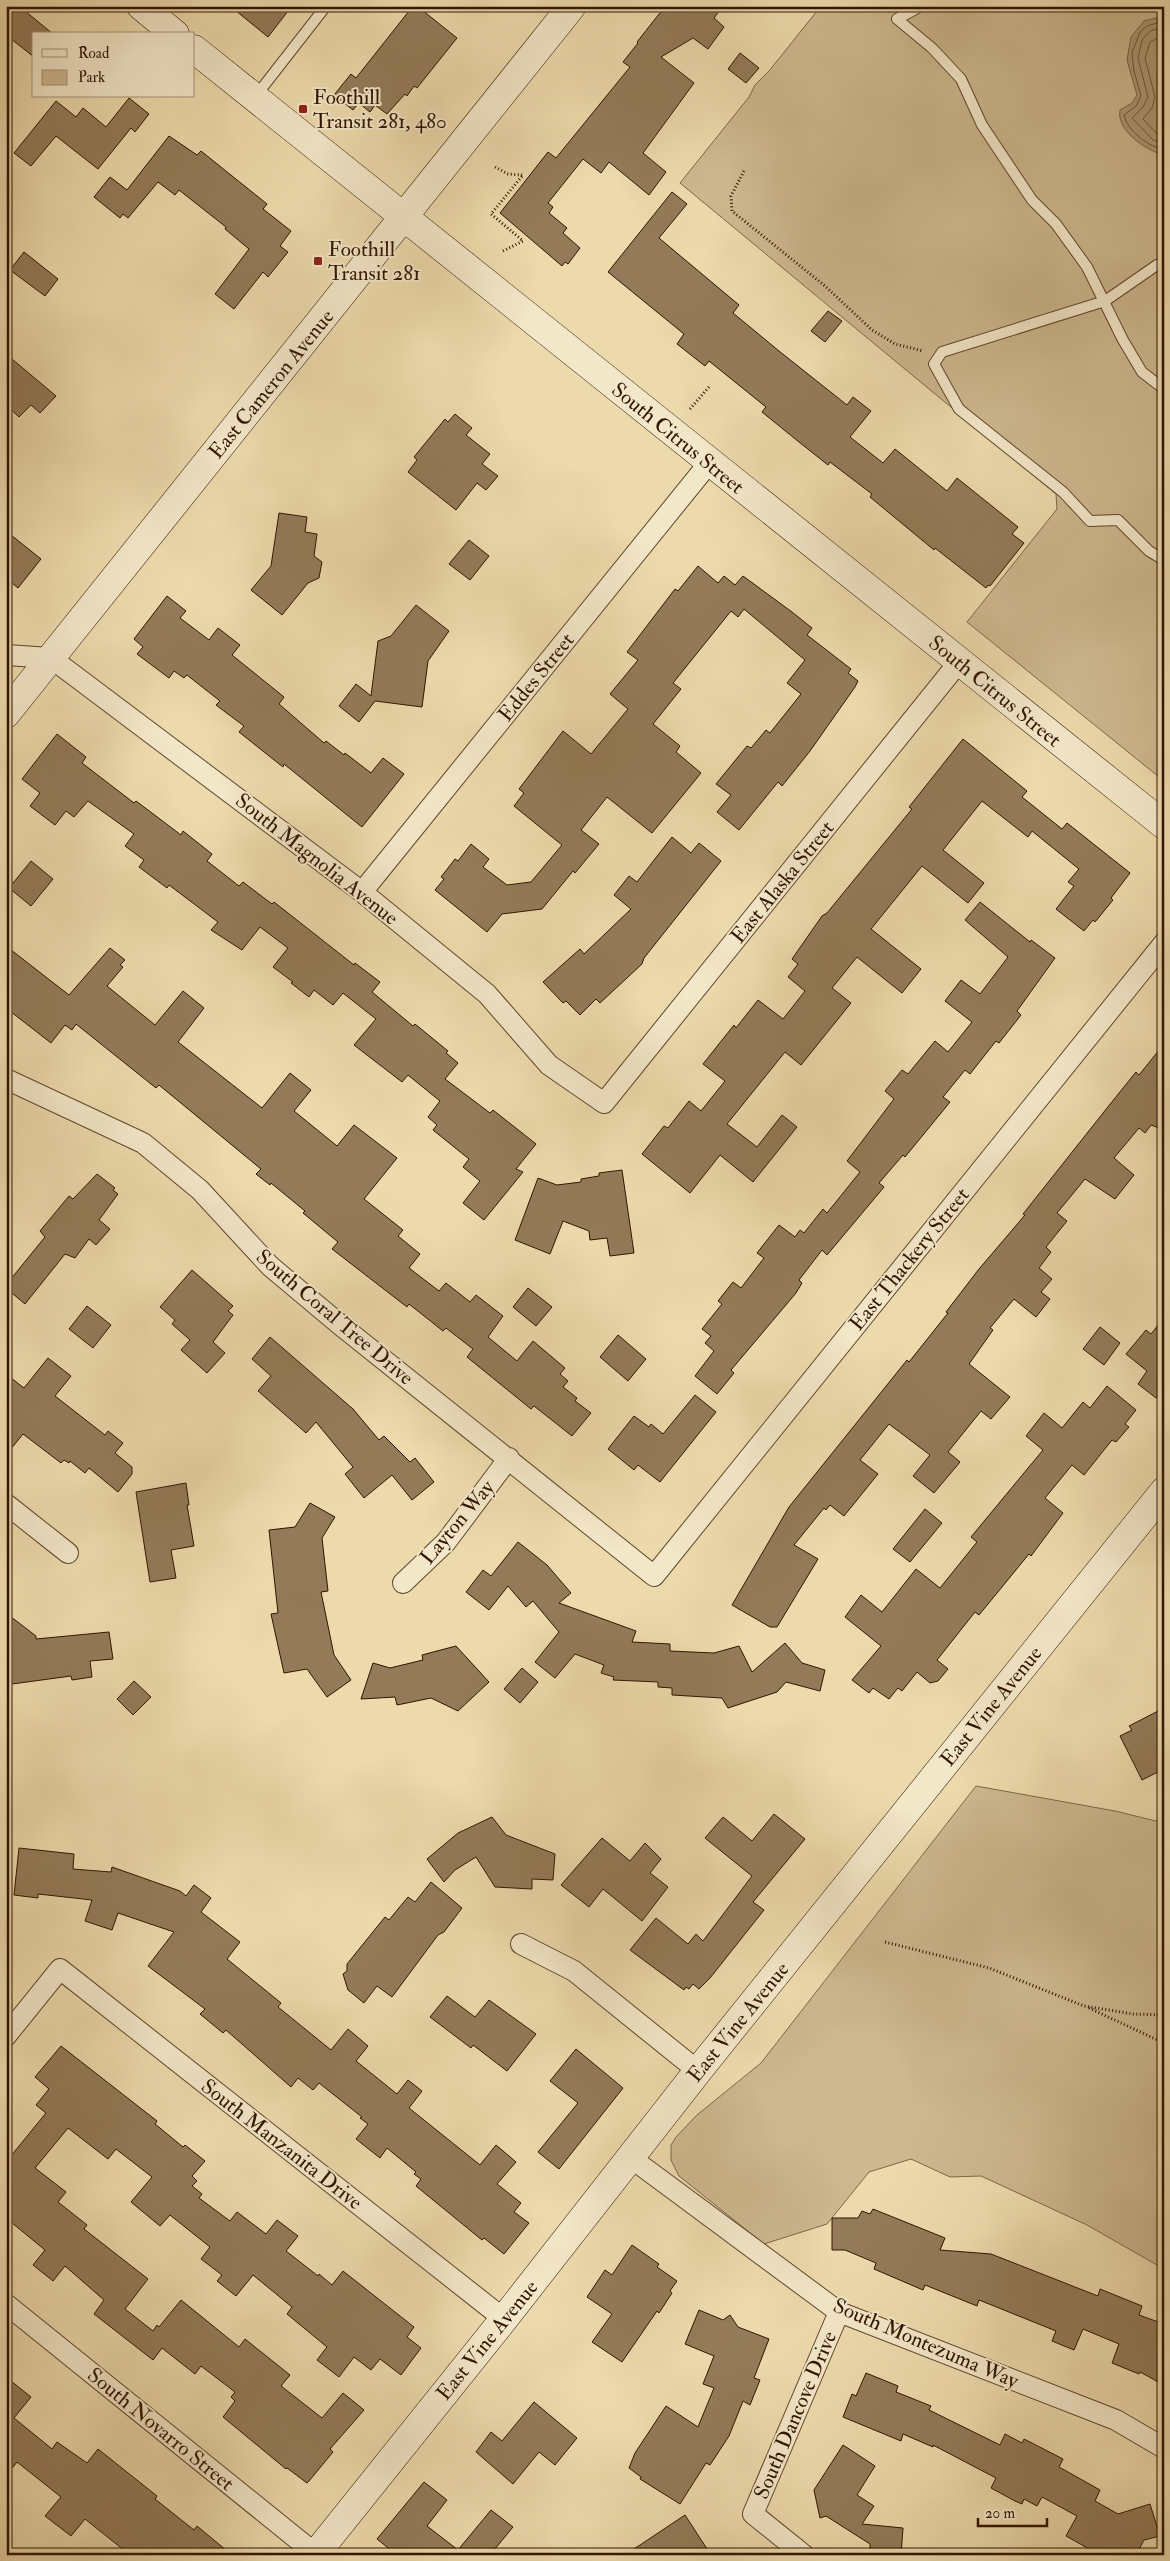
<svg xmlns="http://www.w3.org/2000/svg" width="1170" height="2561" viewBox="0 0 1170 2561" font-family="'IM FELL Double Pica',serif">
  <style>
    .green { fill: #cdb88f; stroke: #7f6648 }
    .water { fill: #ad9772; stroke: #7b6344 }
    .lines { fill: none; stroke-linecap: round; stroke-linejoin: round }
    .shore { stroke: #6f5639; stroke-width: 1 }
    .building { fill: #937b59; stroke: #311400 }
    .lane-casing { stroke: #60462b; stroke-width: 12 }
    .street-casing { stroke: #60462b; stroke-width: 22 }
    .secondary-casing { stroke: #311400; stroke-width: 29 }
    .path { stroke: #311400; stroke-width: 3; stroke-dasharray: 1 2.5; stroke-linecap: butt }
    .lane { stroke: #f3e7c9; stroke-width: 10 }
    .street { stroke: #f3e7c9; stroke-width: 20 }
    .secondary { stroke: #f3e7c9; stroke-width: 28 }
    .poi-dot { fill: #8f2418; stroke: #f3e7c9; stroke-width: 2 }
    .labels { text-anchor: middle; stroke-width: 4; stroke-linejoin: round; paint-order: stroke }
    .poi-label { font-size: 21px; fill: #311400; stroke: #f3e7c9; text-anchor: start }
    .street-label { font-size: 21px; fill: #311400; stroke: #f3e7c9 }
  </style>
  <rect width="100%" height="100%" fill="#eddaac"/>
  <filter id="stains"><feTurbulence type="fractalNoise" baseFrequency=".004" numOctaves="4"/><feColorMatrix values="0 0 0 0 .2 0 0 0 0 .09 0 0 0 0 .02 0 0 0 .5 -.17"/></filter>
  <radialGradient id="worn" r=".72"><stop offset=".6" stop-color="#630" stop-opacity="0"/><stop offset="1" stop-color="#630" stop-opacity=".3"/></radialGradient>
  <path class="green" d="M821,6H1164V781L967,622L1057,509L1056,494L680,183L749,97L755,85L769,71Z
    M976,1786L1115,1811L1164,1823V2269L1087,2225L981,2176L950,2177L911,2159L869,2172L827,2224L764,2244L679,2176L671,2160V2145L676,2137L697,2115L761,2063Z"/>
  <path class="water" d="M1164,16V155C1147,151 1116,131 1120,110L1132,103L1137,95L1127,60L1131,37L1144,21Z"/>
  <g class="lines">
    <path class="shore" d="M1164,21L1147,26L1140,32L1132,53L1134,71L1141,96L1136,106L1124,115C1127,130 1149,148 1164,149
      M1164,27L1150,31L1142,40L1138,58L1148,97L1143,107L1132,118L1153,140L1164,143
      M1164,35L1150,42L1145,58L1155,97L1152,108L1143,119L1157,134L1164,135"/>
  </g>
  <path class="building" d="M6,6H19L53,34H34V57L6,35Z
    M230,6H292L268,37Z
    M413,6H417L457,38L417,88L414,86L407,96L405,94L387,114L375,105L370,112L359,103L353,110L334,95L351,74L356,78Z
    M672,6H723L714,18L724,27L708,49L693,38L661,57L694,83L643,153L666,172L649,195L609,162L601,173L583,159L548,203L553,207L549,213L567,228L563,233L580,248L568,264L565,262L562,266L500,213L548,152L556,158L630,67L623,62L638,43L637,42L659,14Z
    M740,53L759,68L746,83L728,69Z
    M129,98L149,114L135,132L131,128L98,169L56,136L31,166L14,153L56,101L76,117L83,108L106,127Z
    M169,136L197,155L201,151L267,204L263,209L291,231L280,246L288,252L268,277L263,272L234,309L215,294L249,249L225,229L226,227L179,190L175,195L158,182L128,218L123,214L120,218L94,197L110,177L127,190Z
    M672,192L687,204L659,238L739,305L733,313L779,351L847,405L853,397L871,411L850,437L883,463L895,449L947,491L957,478L1018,527L1012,534L1024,543L990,586L988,585L986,588L935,548L934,550L870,497L872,494L830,462L828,465L799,442L762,412L766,407L709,361L705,366L677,344L684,334L608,272Z
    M24,252L58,279L45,296L10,270Z
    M828,311L842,321L825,342L811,331Z
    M6,354L56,396L40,413L31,405L19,417L6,405Z
    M455,414L472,428L466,435L490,454L482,464L498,476L486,490L477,483L456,510L408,472L417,460L414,457L445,419L448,422Z
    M279,513L307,517L305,532L317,534L314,556L322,562L319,578L308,583L282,615L251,590L271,566Z
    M6,531L41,559L18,588L6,578Z
    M469,540L489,556L470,580L449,564Z
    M698,566L718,583L724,576L735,585L743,576L792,612L812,628L807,635L851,669L848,673L858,681L855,687L810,751L782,786L778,782L739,830L717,812L731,795L716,784L747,746L751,748L766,730L770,733L801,694L787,683L805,660L744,609L738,617L731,611L673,683L681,689L653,724L680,746L676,752L701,773L652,833L607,797L581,830L599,844L575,873L573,871L542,909L502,914L487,932L435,890L444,879L441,877L455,859L458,861L471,844L489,859L483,867L507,885L531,882L562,845L514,806L524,793L519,789L563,731L591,754L628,709L610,694L638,660L627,652L675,589L678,591Z
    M167,596L186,611L180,618L209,640L218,628L240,645L232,655L284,697L279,704L324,743L326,741L344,755L345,753L371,773L383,758L404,774L362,827L284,764L283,767L239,732L244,726L216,705L220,701L187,675L184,678L174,671L169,678L137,654L143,647L134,639Z
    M416,605L449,631L428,661L422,707L375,701L359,722L339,706L356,684L371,696L378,641L391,636Z
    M57,734L86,757L82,763L134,803L136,801L181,835L183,831L212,854L207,861L239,886L243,882L272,904L274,902L354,965L355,963L380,982L372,992L413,1026L415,1024L448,1051L446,1053L458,1063L445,1079L490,1113L493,1110L536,1144L516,1169L523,1172L484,1220L463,1203L480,1181L463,1167L469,1159L433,1130L437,1125L428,1117L440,1101L408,1075L402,1082L354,1045L376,1019L343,993L333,1005L314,990L309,997L291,983L293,982L273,967L288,948L260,927L242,950L211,930L218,922L169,885L167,888L139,867L144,860L125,846L134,834L88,801L74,817L66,811L55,825L30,806L40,793L22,779Z
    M963,739L1027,791L1022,797L1062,829L1067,823L1130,873L1111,898L1113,900L1095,922L1093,920L1084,931L1056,909L1074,886L1068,882L1079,869L1032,831L1028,837L982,801L943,850L984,883L968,903L922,866L871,929L921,969L902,993L857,957L832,988L851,1003L801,1065L785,1052L727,1124L757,1147L782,1115L797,1127L753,1182L720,1155L690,1193L642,1154L664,1126L668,1128L689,1101L701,1111L725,1081L703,1064L734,1025L736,1028L758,1000L783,1019L805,991L788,977L798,964L792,959L822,916L827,913L912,809L909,807Z
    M672,837L691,853L699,843L721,861L644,958L642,964L600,1003L596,999L580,1015L566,1001L563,1003L543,982L580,949L584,954L631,909L614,895L629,876L637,882Z
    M31,861L53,879L31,906L9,888Z
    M980,902L1030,942L1031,940L1055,958L1017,1011L1021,1015L999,1043L996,1041L970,1074L965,1070L943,1097L950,1102L905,1157L903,1155L879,1183L884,1187L827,1255L822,1250L799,1280L802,1283L796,1293L731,1370L734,1373L717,1394L695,1376L714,1351L705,1343L711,1336L702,1329L722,1304L718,1301L733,1282L741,1288L764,1258L757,1253L779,1225L795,1237L800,1230L804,1233L823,1209L827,1213L860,1172L847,1161L894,1099L885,1091L902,1070L908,1074L935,1041L948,1052L972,1022L945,1001L961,980L980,994L1008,957L965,920Z
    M6,946L69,995L110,948L125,960L120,965L123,967L107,986L155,1025L183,991L204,1008L178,1042L262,1108L290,1073L311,1090L294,1111L337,1146L354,1125L397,1158L364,1199L403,1230L398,1236L420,1254L409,1268L439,1291L446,1283L470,1302L476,1295L503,1316L488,1337L517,1361L533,1341L565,1368L560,1374L568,1381L563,1387L577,1398L575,1401L591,1413L572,1436L534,1406L531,1409L467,1357L473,1349L446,1328L443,1331L409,1304L407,1307L332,1249L338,1242L303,1213L305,1211L271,1183L270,1185L256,1174L261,1169L159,1085L156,1088L76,1024L72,1030L65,1025L51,1043L6,1008Z
    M1164,1044V1130L1151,1125L1145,1133L1139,1128L1114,1158L1134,1175L1115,1199L1085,1179L1057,1213L1067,1221L1046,1247L1051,1252L1039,1268L1052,1279L1041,1292L1050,1299L1036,1317L1014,1299L990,1328L993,1330L969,1364L1010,1397L991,1419L981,1411L948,1452L960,1462L934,1493L913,1476L930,1455L889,1424L860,1460L878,1474L844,1516L830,1505L826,1510L824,1508L794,1545L818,1559L777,1627H770L732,1605L789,1507L907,1360L909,1362L948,1313L946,1312L979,1269L1025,1215L1023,1214L1111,1103L1136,1072L1139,1075Z
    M622,1170L634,1253L610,1256L607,1238L590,1240L589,1231L563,1221L550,1254L515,1240L538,1178L557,1185L581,1182V1179L599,1176V1173Z
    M97,1174L115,1188L113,1190L118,1194L99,1220L110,1229L96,1245L89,1239L75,1258L65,1254L25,1304L6,1288V1285L45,1237L40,1231L69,1196L73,1199Z
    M192,1270L233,1306L228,1311L233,1315L213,1342L225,1353L207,1373L181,1350L190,1340L172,1324L175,1320L160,1307Z
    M528,1288L552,1307L536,1326L513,1307Z
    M87,1306L111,1325L93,1348L69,1329Z
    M1164,1318V1388L1156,1398L1138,1384L1147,1371L1126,1354L1146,1330L1151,1334Z
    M1100,1327L1120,1343L1104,1365L1083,1349Z
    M618,1335L646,1359L628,1381L600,1357Z
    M270,1337L353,1409L379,1440L384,1436L410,1462L415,1458L434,1482L412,1500L392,1475L364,1498L345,1474L353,1467L316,1422L306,1433L258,1391L271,1376L252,1359Z
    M48,1358L71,1376L55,1396L105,1435L108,1431L123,1443L115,1453L132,1467V1474L118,1492L89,1468L85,1473L70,1461L69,1463L64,1460L61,1463L23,1434L6,1455V1374L24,1388Z
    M1107,1386L1136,1410L1125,1424L1129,1427L1116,1442L1112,1440L1084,1475L1072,1465L1045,1498L1063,1513L1031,1556L1029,1554L979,1615L975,1612L937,1660L948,1669L938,1681L930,1683L917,1672L902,1691L898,1688L889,1699L873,1688L869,1693L852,1680L881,1646L845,1617L861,1595L882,1612L916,1569L940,1588L977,1542L971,1537L1043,1450L1026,1436L1044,1413L1062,1428L1083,1402L1090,1408Z
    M695,1395L716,1412L660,1482L638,1465L634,1470L608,1449L634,1416L649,1427L651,1424L663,1434Z
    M186,1483L189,1505H187L194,1546L171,1550L176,1578L150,1582L136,1492Z
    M310,1503L335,1517L322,1538L328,1591L321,1592L334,1655L351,1680L327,1697L307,1669L284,1673L271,1614L278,1613L269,1530L295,1527Z
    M925,1509L942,1523L910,1562L893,1549Z
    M518,1542L547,1565L571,1593L559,1603L636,1631L632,1642L670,1644V1651L714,1653L739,1646L752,1672L785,1643L802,1663L825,1670L820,1691L786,1682L777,1692L728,1708L722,1698L672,1695V1688L658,1687V1682L613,1680L614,1677L601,1673L604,1665L575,1654L555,1678L535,1662L559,1632L533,1601L526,1607L508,1586L489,1610L466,1592L483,1570L491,1576Z
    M6,1613L36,1636V1639L109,1632L113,1659L90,1661L92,1677L72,1680L71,1676L12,1684L6,1639Z
    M456,1646L489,1682L458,1711L431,1698L397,1705L395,1697L361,1699L373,1663L390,1668L423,1660L422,1655Z
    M522,1668L538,1682L520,1703L504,1689Z
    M134,1681L151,1697L133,1715L117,1699Z
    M1164,1708V1769L1142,1780L1120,1736L1132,1730L1129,1726Z
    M774,1814L805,1839L753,1902L764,1910L710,1978L699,1989L693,1984L689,1989L686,1987L684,1990L630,1950L656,1918L688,1944L696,1934L703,1941L752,1876L705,1838L723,1817L752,1841Z
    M492,1817L506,1835L555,1854L553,1880L532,1879V1889L495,1887L476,1857L455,1870L444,1882L427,1859L458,1833Z
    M602,1838L630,1861L645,1843L661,1859L650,1873L668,1887L642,1921L603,1889L589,1907L561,1885Z
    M19,1848L74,1854L73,1869L111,1872L112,1867L180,1891L186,1896L194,1885L211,1898L201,1912L240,1942L227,1959L281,2003L278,2007L331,2050L348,2029L368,2046L356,2061L397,2094L408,2080L422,2091L409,2108L480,2165L496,2145L516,2162L497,2184L521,2203L514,2212L529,2223L504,2254L484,2238L482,2240L416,2186L421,2179L414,2174L416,2172L387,2148L380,2158L356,2139L368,2124L360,2118L362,2117L319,2083L313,2090L298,2078L291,2087L226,2030L223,2033L200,2014L205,2009L148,1966L174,1932L118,1913L112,1930L85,1921L92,1900L38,1894V1898L14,1895Z
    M431,1882L462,1908L444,1932L438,1935L392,1997L377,1986L364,2003L348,1990L343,1974L347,1971V1964L385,1917L389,1920L408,1897L415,1902Z
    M447,1996L475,2017L489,2000L536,2034L507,2071L473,2045L471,2048L430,2017Z
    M61,2046L157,2121L155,2124L183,2147L185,2145L205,2161L192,2176L197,2181L192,2186L202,2194L199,2198L230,2221L237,2212L266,2234L277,2220L298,2236L286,2251L318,2276L319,2274L332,2285L343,2271L414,2327L407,2337L421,2348L401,2375L380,2359L371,2370L354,2357L339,2377L317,2360L327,2347L287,2314L292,2307L253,2275L236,2296L217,2281L222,2275L201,2259L210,2247L170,2215L160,2226L131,2202L152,2177L116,2149L108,2159L68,2128L35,2168L66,2192L58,2202L87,2225L84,2229L148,2279L125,2309L153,2331L157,2325L159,2327L181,2300L239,2347L245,2339L290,2375L281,2386L322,2418L343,2393L364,2410L330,2449L333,2452L309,2481L307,2483L287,2468L286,2469L223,2417L235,2401L231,2397L235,2392L201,2366L195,2374L162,2348L153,2360L94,2314L104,2300L65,2266L53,2281L33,2265L45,2250L6,2218V2162L46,2113L36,2105L49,2089L35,2077Z
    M576,2049L623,2088L559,2169L538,2152L578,2103L550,2081Z
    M873,2209L945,2238L940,2250L991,2254L1098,2296L1100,2289L1142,2306L1139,2315L1164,2324V2385L1140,2372L1139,2374L1112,2363L1119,2344L1083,2329L1074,2350L1052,2341L1056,2331L979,2300L977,2306L925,2285L923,2290L874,2269L876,2263L845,2250H832V2218H858L862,2211L870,2214Z
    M632,2245L659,2264L657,2267L677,2281L670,2291L672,2293L659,2313L657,2311L622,2362L592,2342L612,2314L587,2297L605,2270L612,2275Z
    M699,2310L723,2320L730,2315L738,2327L769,2339L754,2378L760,2380L750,2405L743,2401L729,2436L710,2465L706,2463L680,2504L640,2479L641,2477L629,2468L635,2453L666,2406L698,2427L714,2388L703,2384L714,2356L685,2344Z
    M866,2373L898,2386L896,2392L931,2406L929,2410L1000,2445L1005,2434L1022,2443L1024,2439L1063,2459L1059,2467L1100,2490L1095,2501L1118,2514L1150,2504L1160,2536L1144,2540L1136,2555H1100L1066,2536L1077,2516L1042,2497L1037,2506L1024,2499L1022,2504L1015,2501L991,2488L996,2478L933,2445V2447L903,2434L901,2441L843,2417L852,2394L856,2396Z
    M6,2377L31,2397L14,2418L52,2449L57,2442L87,2463L98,2449L157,2496L155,2499L194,2530L197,2526L232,2555H130L85,2519L71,2536L45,2516L61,2497L17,2462L6,2476Z
    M534,2402L577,2438L555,2465L539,2452L513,2484L476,2452L491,2432L502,2441Z
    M843,2445L875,2466L857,2495L874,2506L862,2524L903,2528L901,2555L870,2554V2544L826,2516L820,2518L814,2490Z
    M424,2482L447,2500L427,2526L458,2550L491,2510L513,2527L490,2555H397L377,2539Z
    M685,2515L711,2555H625Z"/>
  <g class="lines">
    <defs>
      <path id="lane" d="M921,6L897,19L932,48L961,79L982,125L1032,200L1056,224L1087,267L1123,340L1142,372L1164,389
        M255,97L326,6
        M1164,265H1157L1105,301L942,352L934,364L959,409L1063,492L1090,521L1118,520L1149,551L1164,560"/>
      <path id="street" d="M6,655L51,658L362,892L487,994L549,1065L604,1103L959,662
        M362,892L709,463
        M6,1079L143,1143L200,1190L270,1266L344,1328L654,1576L1164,943
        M6,1504L68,1553
        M403,1583L446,1542L509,1458
        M521,1944L574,1971L698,2071
        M6,2036L60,1969L504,2319
        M631,2158L839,2312L1116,2420L1164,2448
        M6,2304L317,2555
        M804,2555L753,2514L839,2312"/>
      <path id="secondary" d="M141,6L175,34
        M194,49L1164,825
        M6,714L572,6
        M315,2555L504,2319L698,2071L1164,1491"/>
    </defs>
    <use href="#lane" class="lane-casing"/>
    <use href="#street" class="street-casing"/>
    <use href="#secondary" class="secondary-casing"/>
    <path class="path" d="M495,167L508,174L523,175L491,214L523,241L501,252
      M744,171L731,196L732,211L825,286L872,330L895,344L923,351
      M690,409L709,387
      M885,1942L989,1968L1084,2006L1133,2014L1164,2015
      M1089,2008L1164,2043"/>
    <use href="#lane" class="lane"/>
    <use href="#street" class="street"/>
    <use href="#secondary" class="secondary"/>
  </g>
  <g class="poi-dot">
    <rect x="298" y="104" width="10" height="10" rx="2.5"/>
    <rect x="313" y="256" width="10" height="10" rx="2.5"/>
  </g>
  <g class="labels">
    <g class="poi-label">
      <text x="313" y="104">Foothill<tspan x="313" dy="24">Transit 281, 480</tspan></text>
      <text x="328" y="256">Foothill<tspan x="328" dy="24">Transit 281</tspan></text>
    </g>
    <g class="street-label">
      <text transform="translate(271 384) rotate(-51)" y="7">East Cameron Avenue</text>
      <text transform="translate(678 438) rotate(39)" y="7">South Citrus Street</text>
      <text transform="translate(536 677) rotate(-51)" y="7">Eddes Street</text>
      <text transform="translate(995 691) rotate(39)" y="7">South Citrus Street</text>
      <text transform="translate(317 859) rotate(38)" y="7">South Magnolia Avenue</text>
      <text transform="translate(782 882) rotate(-51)" y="7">East Alaska Street</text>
      <text transform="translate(909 1259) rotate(-51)" y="7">East Thackery Street</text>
      <text transform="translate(335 1317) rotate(40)" y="7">South Coral Tree Drive</text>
      <text transform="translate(457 1522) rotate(-50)" y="7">Layton Way</text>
      <text transform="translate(991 1706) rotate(-51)" y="7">East Vine Avenue</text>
      <text transform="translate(738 2022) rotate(-51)" y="7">East Vine Avenue</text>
      <text transform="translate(282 2144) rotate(38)" y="7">South Manzanita Drive</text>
      <text transform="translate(487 2340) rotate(-51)" y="7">East Vine Avenue</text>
      <text transform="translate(926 2343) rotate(23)" y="7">South Montezuma Way</text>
      <text transform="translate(795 2415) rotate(-67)" y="7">South Dancove Drive</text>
      <text transform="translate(161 2429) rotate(39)" y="7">South Novarro Street</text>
    </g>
  </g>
  <rect width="1170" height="2561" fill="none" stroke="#eddaac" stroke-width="25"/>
  <rect x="8" y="8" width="1155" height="2546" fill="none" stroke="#311400" stroke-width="2.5"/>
  <rect x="12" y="12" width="1145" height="2536" fill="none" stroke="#311400"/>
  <rect x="32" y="32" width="162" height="65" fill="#f3e7c9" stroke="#a59379"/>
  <rect x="42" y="49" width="25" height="8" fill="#f3e7c9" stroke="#a59379"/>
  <text x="78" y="58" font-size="15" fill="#311400">Road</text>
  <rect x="42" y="70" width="25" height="15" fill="#cdb88f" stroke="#a59379"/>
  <text x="78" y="82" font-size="15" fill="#311400">Park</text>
  <path d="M978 2518v8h69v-8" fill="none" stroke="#311400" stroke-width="2.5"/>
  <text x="985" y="2518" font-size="15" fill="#311400" stroke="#f3e7c9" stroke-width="4" paint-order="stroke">20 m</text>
  <rect width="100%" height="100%" filter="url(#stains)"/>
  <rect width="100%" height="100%" fill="url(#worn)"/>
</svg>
